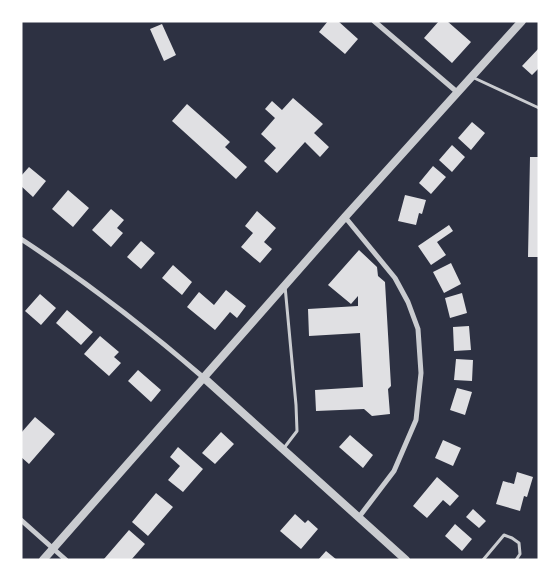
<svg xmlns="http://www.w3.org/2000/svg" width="560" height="581" viewBox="0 0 560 581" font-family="'Varela Round',sans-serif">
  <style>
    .building { fill: #e0e0e3 }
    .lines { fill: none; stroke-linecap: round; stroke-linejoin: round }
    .service { stroke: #caccd0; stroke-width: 3 }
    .minor { stroke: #caccd0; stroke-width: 5 }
    .tertiary { stroke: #caccd0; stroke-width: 8 }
  </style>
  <rect width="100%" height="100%" fill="#2d3142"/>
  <path class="building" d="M328,21H338L358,39L345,54L319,32Z
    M439,21H447L471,42L452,63L424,38Z
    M162,24L176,55L164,61L150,29Z
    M539,48V68L532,75L522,66Z
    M293,98L323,124L314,133L329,147L320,157L305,142L277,173L264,161L276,148L261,134L275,118L265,109L272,101L282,110Z
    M187,104L230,142L225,147L247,167L236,179L172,121Z
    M472,122L485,133L471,150L458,138Z
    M452,145L465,157L452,172L439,160Z
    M530,157H539V257H528Z
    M433,166L446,177L431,194L419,183Z
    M29,167L46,181L33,197L21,186V176Z
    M68,190L89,208L73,227L52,209Z
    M405,195L426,200L422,214L419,213L416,225L398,221Z
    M111,209L124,220L117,228L123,233L111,247L92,230Z
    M257,211L276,228L264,242L272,249L260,263L241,247L253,233L245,226Z
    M449,225L453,231L437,242L446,255L431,265L418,246Z
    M141,241L155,253L141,269L127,257Z
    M359,250L377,267L378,276L385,282L391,386L388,389L390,414L372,416L364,409L316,411L315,390L363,387L360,333L309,336L308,309L358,306V296L351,304L328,285Z
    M451,263L461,284L444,293L433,272Z
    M173,265L192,282L182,295L162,278Z
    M226,290L246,306L237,318L230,312L215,330L187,307L199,292L214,305Z
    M462,293L467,313L450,318L445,298Z
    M40,294L56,308L41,325L25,311Z
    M67,310L93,332L81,345L56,323Z
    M469,326L471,350L454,351L453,327Z
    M100,336L119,352L114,357L121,363L109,376L84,354Z
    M456,359L473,360L472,381L454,380Z
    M138,370L161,390L151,402L128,381Z
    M457,388L472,392L465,415L450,410Z
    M35,417L55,434L29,464L21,457V433Z
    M221,432L234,444L215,464L202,453Z
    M350,435L373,455L363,468L339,447Z
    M443,440L461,448L453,466L435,458Z
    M178,447L203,469L183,492L168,480L180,466L170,457Z
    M517,472L533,477L527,497L524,496L520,511L496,504L503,481L514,484Z
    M437,477L459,496L450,506L443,500L427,518L413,506Z
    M156,493L173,507L148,536L132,522Z
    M473,509L486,521L479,528L466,517Z
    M295,514L305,523L308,520L318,529L301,549L280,531Z
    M455,524L472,539L462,551L445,536Z
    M129,530L145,544L131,560H105L104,559Z
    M326,551L337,560H318Z"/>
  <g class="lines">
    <path class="service" d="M472,77L539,108
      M284,448L297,431L296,405L285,286
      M483,560L504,535L512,538L519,543L520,554L516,560"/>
    <path class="minor" d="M374,21L457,92
      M345,217L395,278L408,302L418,329L421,373L416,420L394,471L359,517
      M21,239C85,281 146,328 204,378
      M21,520L66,560"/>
    <path class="tertiary" d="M204,378L406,560
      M43,560L345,217L522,21"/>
  </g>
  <rect width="560" height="581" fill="none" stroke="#ffffff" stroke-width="45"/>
</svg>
